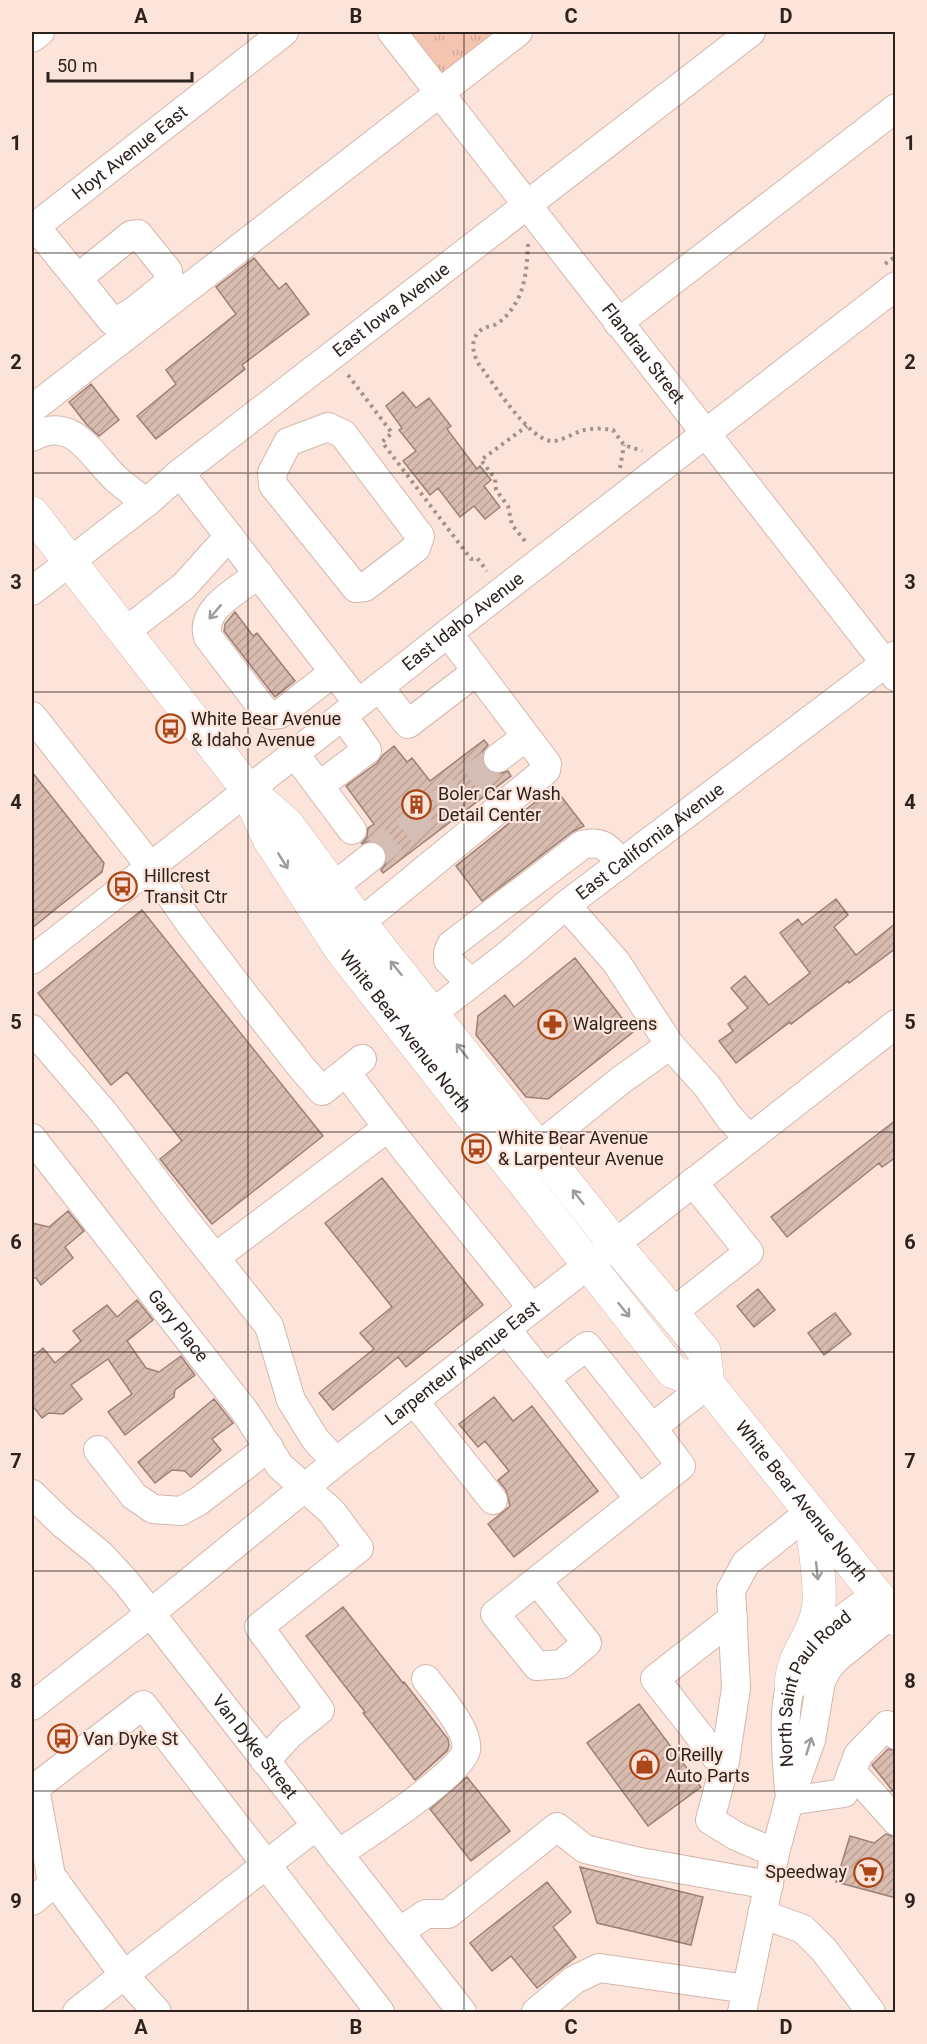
<svg xmlns="http://www.w3.org/2000/svg" width="927" height="2044" viewBox="0 0 927 2044" font-family="Roboto,sans-serif">
  <style>
    .park { fill: url(#park-tufts) }
    .building { fill: url(#building-hatch); stroke: #9d8177; stroke-width: 1.5 }
    .lines { fill: none; stroke-linecap: round; stroke-linejoin: round }
    .minor-tunnel { stroke: #d3bdb5; stroke-width: 28; stroke-dasharray: 28 14; stroke-linecap: butt }
    .minor-casing { stroke: #d4b7ac; stroke-width: 30 }
    .major-casing { stroke: #d4b7ac; stroke-width: 34 }
    .path { stroke: #a3918a; stroke-width: 4; stroke-dasharray: 3 4.5; stroke-linecap: butt }
    .minor { stroke: #fff; stroke-width: 28 }
    .major { stroke: #fff; stroke-width: 33 }
    .oneway { stroke: #a09c9a }
    .grid { fill: none; stroke: #2d221e; stroke-width: 1.5; stroke-opacity: 0.55 }
    .labels { text-anchor: middle; stroke-width: 4.5; stroke-linejoin: round; paint-order: stroke }
    .street-label { font-size: 18px; fill: #2d221e; stroke: #fce4db }
    .poi-label { font-size: 18px; fill: #2d221e; stroke: #fce4db; text-anchor: start }
    .neatline { fill: none; stroke: #2d221e; stroke-width: 2 }
    .grid-label { font-size: 20px; text-anchor: middle; font-weight: bold; fill: #2d221e }
  </style>
  <defs>
    <pattern id="park-tufts" width="24" height="20" patternUnits="userSpaceOnUse" patternTransform="scale(1.5)"><rect width="24" height="20" fill="#f5c4b1"/><path d="M3 7l-1-3M5 7V3M7 7l1-3M15 17l-1-3M17 17v-4M19 17l1-3" fill="none" stroke="#d2a898"/></pattern>
    <pattern id="building-hatch" width="6" height="6" patternUnits="userSpaceOnUse" patternTransform="scale(1.5)"><rect width="6" height="6" fill="#d9bcb0"/><path d="M-1 1l2-2M0 6l6-6M5 7l2-2" fill="none" stroke="#bba197"/></pattern>
  </defs>
  <rect width="100%" height="100%" fill="#fce4db"/>
  <path class="park" d="M391,32H518L438,92Z"/>
  <path class="building" d="M254,258L279,289L286,283L309,314L242,365L245,369L156,439L137,416L176,384L166,370L236,314L216,287Z
    M91,384L119,420L99,436L87,425L69,402Z
    M403,392L416,408L429,398L451,426L447,429L477,469L480,466L491,480L484,486L500,507L485,519L474,506L460,517L438,488L430,495L403,461L416,451L399,430L402,428L386,406Z
    M235,612L253,636L257,633L295,681L275,697L224,631L225,624Z
    M484,740L488,745L483,751L482,759L485,768L491,773L499,774L508,771L511,776L383,873L381,870L386,863L387,854L384,846L377,842L369,841L361,844L367,837L368,828L374,824L346,786L377,763L383,755L394,746L407,762L412,758L430,781Z
    M32,772L104,863L102,872L32,928Z
    M554,787L584,826L572,832L482,901L456,866Z
    M836,899L848,915L834,927L856,955L896,923V948L849,983L848,981L791,1024L790,1022L736,1063L719,1041L733,1031L728,1024L748,1008L731,988L745,976L769,1005L810,973L780,933L798,919L802,925Z
    M142,910L323,1136L212,1224L160,1159L182,1141L127,1072L111,1085L38,993Z
    M575,958L633,1032L548,1099L526,1097L476,1035L478,1016L505,995L514,1007Z
    M896,1120V1157L882,1167L879,1163L787,1237L771,1217Z
    M382,1178L483,1305L406,1367L398,1357L333,1410L319,1393L374,1349L360,1333L392,1307L325,1223Z
    M68,1211L84,1231L65,1247L73,1258L41,1285L36,1278H32V1223L49,1227Z
    M758,1289L775,1310L754,1327L737,1306Z
    M137,1300L153,1320L127,1341L146,1368L159,1372L181,1356L195,1375L175,1390L174,1397L125,1435L108,1412L132,1394L108,1359L71,1385L82,1399L63,1414L49,1413L42,1418L32,1405V1358L43,1348L55,1363L81,1341L73,1331L107,1305L117,1317Z
    M835,1313L851,1334L824,1355L808,1333Z
    M494,1397L513,1421L532,1406L598,1491L514,1557L488,1524L510,1506L506,1490L498,1480L509,1471L485,1441L478,1447L459,1424Z
    M214,1399L233,1423L212,1439L221,1450L191,1477L185,1471L172,1470L155,1483L138,1462Z
    M343,1607L403,1683L404,1682L448,1739L449,1746L447,1751L415,1780L363,1713L365,1712L306,1636Z
    M639,1704L701,1787L648,1826L587,1743Z
    M888,1749L896,1751V1795L872,1765Z
    M467,1777L510,1831L471,1861L430,1809Z
    M886,1834L896,1837V1898L836,1882L850,1836L874,1843Z
    M580,1867L703,1897L691,1945L597,1923Z
    M547,1882L571,1912L553,1927L576,1957L537,1988L511,1956L492,1971L470,1943Z"/>
  <g class="lines">
    <path class="minor-tunnel" d="M371,857L498,758"/>
    <defs>
      <g id="minor">
        <path id="s1" d="M392,32L896,677"/>
        <path d="M32,38L40,32"/>
        <path d="M35,226L112,321L116,322L134,311L169,283L168,271L138,234L131,235L78,278"/>
        <path id="s2" d="M32,229L284,32"/>
        <path d="M618,323L896,108"/>
        <path d="M32,409L518,32"/>
        <path d="M328,427L343,434L420,536L416,548L365,587L356,588L273,485L272,473L288,442Z"/>
        <path d="M32,437C73,414 91,455 116,479C126,487 136,495 146,503"/>
        <path d="M180,473L358,703"/>
        <path d="M259,574C240,589 199,609 208,637L266,713L271,715L280,714L334,672"/>
        <path id="s3" d="M32,591L146,503L180,473L751,32"/>
        <path d="M125,632L184,586L229,536"/>
        <path d="M379,687L408,724L477,671"/>
        <path d="M32,716L150,866L191,925L246,997L302,1068L322,1091L362,1059"/>
        <path d="M294,753L319,786L367,750L343,716"/>
        <path d="M498,758L526,737"/>
        <path d="M319,786L352,830"/>
        <path d="M333,887L371,857"/>
        <path d="M566,905L616,962L670,1045L707,1086L728,1116L748,1138"/>
        <path d="M360,923L546,770L547,764L448,633"/>
        <path id="s4" d="M32,960L448,633L896,286"/>
        <path d="M470,983L448,960V952L451,945L582,845C604,840 607,848 622,863"/>
        <path id="s5" d="M416,1026L510,953L566,905L896,655"/>
        <path d="M32,1029L104,1113L178,1211L269,1326L291,1400L315,1439L336,1462"/>
        <path d="M346,1072C405,1153 470,1229 532,1308"/>
        <path id="s6" d="M32,1138L246,1413L280,1466L331,1511L359,1548L259,1627L320,1710L290,1734L265,1761"/>
        <path d="M538,1147L621,1080L670,1045"/>
        <path d="M216,1257L387,1128"/>
        <path d="M672,1313L749,1252L693,1182"/>
        <path d="M506,1329L545,1378L587,1346L652,1428"/>
        <path d="M545,1378L639,1499"/>
        <path d="M414,1401L493,1500"/>
        <path d="M98,1450L134,1496L153,1509L181,1511L199,1501L269,1447"/>
        <path id="s7" d="M32,1494L63,1524L100,1554L126,1582L462,2012"/>
        <path d="M537,1581L587,1643L562,1664L537,1666L495,1614L681,1466L652,1428L708,1384"/>
        <path id="s8" d="M32,1706L151,1613L336,1462L896,1024"/>
        <path d="M724,1767L655,1679L733,1618"/>
        <path d="M852,1772L896,1821"/>
        <path id="s9" d="M789,1790C786,1745 777,1687 808,1651C826,1629 853,1612 876,1594"/>
        <path d="M789,1801L844,1793L858,1755L887,1725L896,1735"/>
        <path d="M316,1826L124,1975L51,1876L35,1788L143,1705L380,2012"/>
        <path d="M775,1853L736,1836L710,1820L724,1767L736,1688L731,1590L746,1563L810,1512"/>
        <path d="M338,1854C362,1838 461,1774 466,1750C470,1731 437,1694 426,1679"/>
        <path d="M32,1901L56,1882"/>
        <path d="M762,1914L803,1929L824,1950L871,2012"/>
        <path d="M399,1932L426,1914H448L557,1827L585,1849L640,1862L769,1885"/>
        <path d="M77,2012L124,1975L157,2012"/>
        <path d="M536,2012L574,1980L599,1968L747,1989"/>
        <path d="M742,2012L775,1853L789,1801L811,1740L821,1681L828,1668L837,1658L891,1614"/>
      </g>
      <g id="major">
        <path d="M32,513L248,790L287,824L360,923L614,1243L704,1351L708,1384"/>
        <path id="s10" d="M251,799L269,839L342,951L673,1372L708,1384L896,1619"/>
        <path d="M791,1685C793,1653 812,1640 818,1611C823,1588 813,1538 810,1512"/>
      </g>
    </defs>
    <use href="#minor" class="minor-casing"/>
    <use href="#major" class="major-casing"/>
    <path class="path" d="M528,244C527,264 526,287 515,304C510,312 504,320 496,324C492,327 486,326 482,329C470,338 472,351 478,363C492,381 531,444 554,441C563,440 572,434 581,431C590,428 603,428 613,430L624,445L642,451
      M885,264L896,256
      M348,375L392,433L382,442L471,559L477,558L487,571
      M620,468L624,445
      M525,541L512,525L508,506L496,490L495,479L481,460L527,426"/>
    <use href="#minor" class="minor"/>
    <use href="#major" class="major"/>
  </g>
  <defs><path id="oneway-shaft" d="M-6 0H5M1.5-3L5.5 0L1.5 3" fill="none" stroke-width="1.6" stroke-linecap="round" stroke-linejoin="round" transform="scale(1.5)"/></defs>
  <g class="oneway">
    <use href="#oneway-shaft" transform="translate(215 612) rotate(130)"/>
    <use href="#oneway-shaft" transform="translate(283 861) rotate(58)"/>
    <use href="#oneway-shaft" transform="translate(396 968) rotate(-129)"/>
    <use href="#oneway-shaft" transform="translate(462 1051) rotate(-128)"/>
    <use href="#oneway-shaft" transform="translate(578 1197) rotate(-128)"/>
    <use href="#oneway-shaft" transform="translate(624 1310) rotate(51)"/>
    <use href="#oneway-shaft" transform="translate(817 1571) rotate(84)"/>
    <use href="#oneway-shaft" transform="translate(809 1746) rotate(-73)"/>
  </g>
  <path class="grid" d="M248,32V2012M464,32V2012M679,32V2012M32,253H896M32,473H896M32,692H896M32,912H896M32,1132H896M32,1352H896M32,1571H896M32,1791H896"/>
  <defs>
    <symbol id="bus-ring" viewBox="-11 -11 22 22"><circle r="9.5" fill="#fce4db" stroke="#ab4618" stroke-width="1.5"/><path d="M-5-6H5V4H4V6H2V4H-2V6H-4V4H-5ZM-3.5-4V0h7V-4ZM-3.5 1.2v1.5H-2V1.2ZM2 1.2v1.5H3.5V1.2Z" fill="#ab4618"/></symbol>
    <symbol id="building-ring" viewBox="-11 -11 22 22"><circle r="9.5" fill="#fce4db" stroke="#ab4618" stroke-width="1.5"/><path d="M-4-6H4V6H1V3H-1V6H-4ZM-2.5-4.3h1.7v1.8h-1.7ZM.8-4.3h1.7v1.8H.8ZM-2.5-1h1.7V.8h-1.7ZM.8-1h1.7V.8H.8Z" fill="#ab4618"/></symbol>
    <symbol id="pharmacy-ring" viewBox="-11 -11 22 22"><circle r="9.5" fill="#fce4db" stroke="#ab4618" stroke-width="1.5"/><path d="M-2-6h4v4h4v4h-4v4h-4v-4h-4v-4h4Z" fill="#ab4618"/></symbol>
    <symbol id="shop-ring" viewBox="-11 -11 22 22"><circle r="9.5" fill="#fce4db" stroke="#ab4618" stroke-width="1.5"/><path d="M-5-2.5h2.3a2.7 3.5 0 0 1 5.4 0H5L5.5 6h-11ZM-1.5-2.5h3a1.5 2.3 0 0 0-3 0Z" fill="#ab4618"/></symbol>
    <symbol id="supermarket-ring" viewBox="-11 -11 22 22"><circle r="9.5" fill="#fce4db" stroke="#ab4618" stroke-width="1.5"/><path d="M-6-5.5h2.5l.6 2H6L4.5 2H-2.5L-4.4-4H-6ZM-1.5 3.2a1.3 1.3 0 1 0 .1 0ZM3 3.2a1.3 1.3 0 1 0 .1 0Z" fill="#ab4618"/></symbol>
  </defs>
  <g fill-rule="evenodd">
    <use href="#bus-ring" x="154" y="712" width="33" height="33"/>
    <use href="#building-ring" x="400" y="788" width="33" height="33"/>
    <use href="#bus-ring" x="106" y="870" width="33" height="33"/>
    <use href="#pharmacy-ring" x="536" y="1008" width="33" height="33"/>
    <use href="#bus-ring" x="460" y="1132" width="33" height="33"/>
    <use href="#bus-ring" x="46" y="1722" width="33" height="33"/>
    <use href="#shop-ring" x="628" y="1748" width="33" height="33"/>
    <use href="#supermarket-ring" x="852" y="1856" width="33" height="33"/>
  </g>
  <g class="labels">
    <g class="street-label">
      <text dy="6" stroke="none"><textPath href="#s2" startOffset="124">Hoyt Avenue East</textPath></text>
      <text dy="6" stroke="none"><textPath href="#s3" startOffset="456">East Iowa Avenue</textPath></text>
      <text dy="6" stroke="none"><textPath href="#s1" startOffset="408">Flandrau Street</textPath></text>
      <text dy="6" stroke="none"><textPath href="#s4" startOffset="548">East Idaho Avenue</textPath></text>
      <text dy="6" stroke="none"><textPath href="#s5" startOffset="298">East California Avenue</textPath></text>
      <text dy="6" stroke="none"><textPath href="#s10" startOffset="280">White Bear Avenue North</textPath></text>
      <text dy="6" stroke="none"><textPath href="#s6" startOffset="238">Gary Place</textPath></text>
      <text dy="6" stroke="none"><textPath href="#s8" startOffset="550">Larpenteur Avenue East</textPath></text>
      <text dy="6" stroke="none"><textPath href="#s10" startOffset="900">White Bear Avenue North</textPath></text>
      <text dy="6" stroke="none"><textPath href="#s9" startOffset="111">North Saint Paul Road</textPath></text>
      <text dy="6" stroke="none"><textPath href="#s7" startOffset="338">Van Dyke Street</textPath></text>
    </g>
    <g class="poi-label">
      <text x="191" y="725">White Bear Avenue<tspan x="191" dy="21">&amp; Idaho Avenue</tspan></text>
      <text x="438" y="800">Boler Car Wash<tspan x="438" dy="21">Detail Center</tspan></text>
      <text x="144" y="882">Hillcrest<tspan x="144" dy="21">Transit Ctr</tspan></text>
      <text x="573" y="1030">Walgreens</text>
      <text x="498" y="1144">White Bear Avenue<tspan x="498" dy="21">&amp; Larpenteur Avenue</tspan></text>
      <text x="83" y="1745">Van Dyke St</text>
      <text x="665" y="1761">O'Reilly<tspan x="665" dy="21">Auto Parts</tspan></text>
      <text x="847" y="1878" text-anchor="end">Speedway</text>
    </g>
  </g>
  <rect width="927" height="2044" fill="none" stroke="#fce4db" stroke-width="66"/>
  <path d="M48 72v9h144v-9" fill="none" stroke="#2d221e" stroke-width="3"/>
  <text x="57" y="72" font-size="18" fill="#2d221e" stroke="#fce4db" stroke-width="4.5" paint-order="stroke">50 m</text>
  <rect x="33" y="33" width="861" height="1978" class="neatline"/>
  <g class="grid-label">
    <text x="141" y="23">A</text>
    <text x="356" y="23">B</text>
    <text x="571" y="23">C</text>
    <text x="786" y="23">D</text>
    <text x="16" y="150">1</text>
    <text x="910" y="150">1</text>
    <text x="16" y="369">2</text>
    <text x="910" y="369">2</text>
    <text x="16" y="589">3</text>
    <text x="910" y="589">3</text>
    <text x="16" y="809">4</text>
    <text x="910" y="809">4</text>
    <text x="16" y="1029">5</text>
    <text x="910" y="1029">5</text>
    <text x="16" y="1249">6</text>
    <text x="910" y="1249">6</text>
    <text x="16" y="1468">7</text>
    <text x="910" y="1468">7</text>
    <text x="16" y="1688">8</text>
    <text x="910" y="1688">8</text>
    <text x="16" y="1908">9</text>
    <text x="910" y="1908">9</text>
    <text x="141" y="2034">A</text>
    <text x="356" y="2034">B</text>
    <text x="571" y="2034">C</text>
    <text x="786" y="2034">D</text>
  </g>
</svg>
